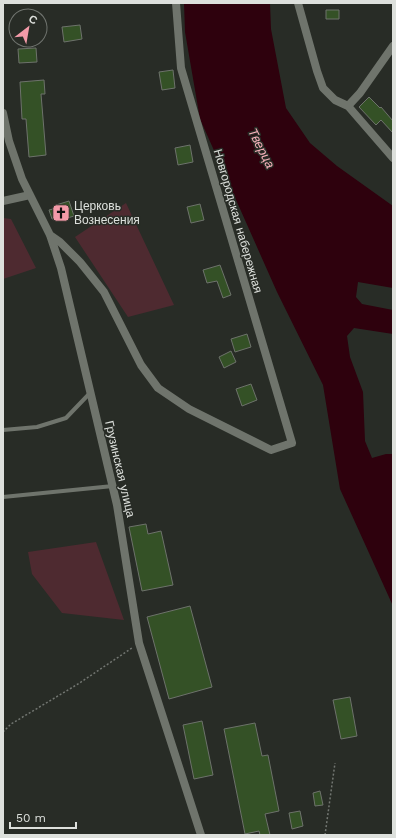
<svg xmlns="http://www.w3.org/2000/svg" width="396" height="838" viewBox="0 0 396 838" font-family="'Work Sans',sans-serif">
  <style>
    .green { fill: #4e2a30 }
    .water { fill: #2e010d }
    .building { fill: #345126; stroke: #6d726b }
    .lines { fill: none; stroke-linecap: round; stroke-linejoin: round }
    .path { stroke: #727671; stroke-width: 1.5; stroke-dasharray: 2 2; stroke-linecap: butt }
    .service { stroke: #6f746c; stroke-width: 4 }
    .minor { stroke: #6f746c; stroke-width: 8 }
    .labels { text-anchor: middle; stroke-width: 3; stroke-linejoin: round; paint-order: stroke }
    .poi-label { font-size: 12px; fill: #dde0dc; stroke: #282c26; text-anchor: start }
    .street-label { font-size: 12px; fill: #dde0dc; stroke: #282c26 }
    .water-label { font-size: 13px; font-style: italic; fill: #f8b1bb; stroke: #282c26 }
  </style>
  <rect width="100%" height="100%" fill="#282c26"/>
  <path class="green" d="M126,203L174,305L128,317L75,237Z
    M3,218L11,219L36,268L3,279Z
    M96,542L124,620L62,613L32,574L28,552Z"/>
  <path class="water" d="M184,3H270L271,29L286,108L310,143L337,166L393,206V288L358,282L356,297L362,304L393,310V334L354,328L347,336L350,357L363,392L365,441L372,458L386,454H393V606L340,489L323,385L277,292L200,119L185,32Z"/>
  <path class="building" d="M326,10H339V19H326Z
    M80,25L82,39L64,42L62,27Z
    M36,48L37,62L19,63L18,49Z
    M173,70L175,88L162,90L159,72Z
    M44,80L45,94H41L46,155L29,157L26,119H22L20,82Z
    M369,97L380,108L381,107L393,121V133L381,120L376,125L359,107Z
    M190,145L193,162L178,165L175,148Z
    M69,201L74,216L61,220L60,217L52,219L49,210L57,208L56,205Z
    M200,204L204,220L191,223L187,207Z
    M220,265L231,295L223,298L217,281L207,283L203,270Z
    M247,334L251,347L235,352L231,339Z
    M231,351L236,362L224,368L219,357Z
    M251,384L257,400L242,406L236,389Z
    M146,524L148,534L161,531L173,585L142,591L129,527Z
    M190,606L212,687L169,699L147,617Z
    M350,697L357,736L341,739L333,700Z
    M202,721L213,775L194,779L183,725Z
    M255,723L262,756L268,755L279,811L265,814L270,835H260L259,831L245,834L224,729Z
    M320,791L323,805L315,806L313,793Z
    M300,811L303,826L292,829L289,813Z"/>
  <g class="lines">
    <path class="path" d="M3,732L11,724L78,684L132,648
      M325,835L335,763"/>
    <path class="service" d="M3,430L37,427L66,418L90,393
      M3,497L113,486"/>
    <path class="minor" d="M298,3L317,71L323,88L335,100L348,106L393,158
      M348,106L360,93L393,46
      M3,113L9,141L22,179L50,235L61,268L117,505L139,643L201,835
      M3,201L30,195
      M50,235L60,242L80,262L104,292L141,365L158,388L189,409L271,450L292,443L181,68L176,3"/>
  </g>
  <defs>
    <symbol id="church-square" viewBox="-11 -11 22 22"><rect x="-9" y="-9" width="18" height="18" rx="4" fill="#f39aa8" stroke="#282c26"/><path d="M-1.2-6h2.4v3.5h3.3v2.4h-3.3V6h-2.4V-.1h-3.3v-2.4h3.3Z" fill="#111"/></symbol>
  </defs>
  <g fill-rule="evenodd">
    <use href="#church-square" x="51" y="203" width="20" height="20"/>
  </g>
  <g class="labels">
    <g class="poi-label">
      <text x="74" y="210">Церковь<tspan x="74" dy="14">Вознесения</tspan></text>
    </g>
    <g class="street-label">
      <text transform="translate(238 221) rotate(74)" y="4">Новгородская набережная</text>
      <text transform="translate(120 469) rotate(77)" y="4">Грузинская улица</text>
    </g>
    <g class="water-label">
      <text transform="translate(262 148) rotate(63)" y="5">Тверца</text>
    </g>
  </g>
  <rect width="396" height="838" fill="none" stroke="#dde0dc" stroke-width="8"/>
  <g transform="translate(28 28) rotate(31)"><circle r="19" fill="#282c26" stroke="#70746f"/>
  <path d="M0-3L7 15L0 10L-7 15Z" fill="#f39aa8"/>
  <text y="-6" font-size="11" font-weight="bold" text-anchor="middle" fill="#dde0dc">С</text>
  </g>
  <path d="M10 822v6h66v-6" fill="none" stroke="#dde0dc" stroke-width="2"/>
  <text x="16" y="822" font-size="12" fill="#dde0dc" stroke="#282c26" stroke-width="3" paint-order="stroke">50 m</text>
</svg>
